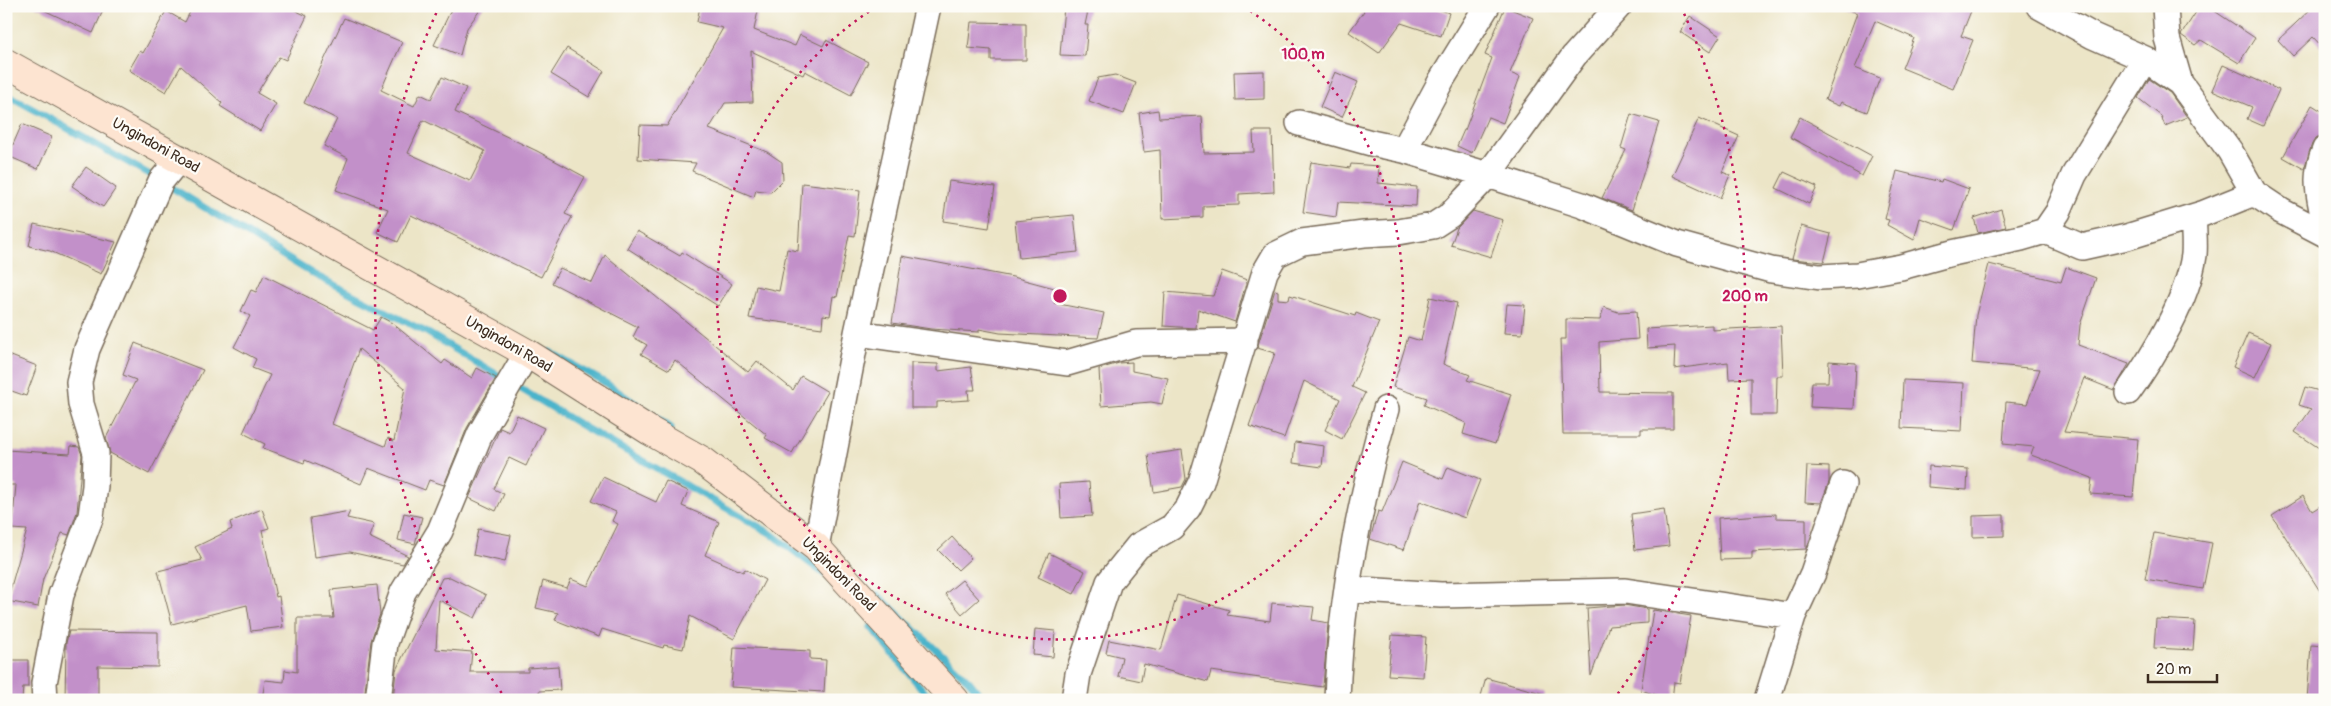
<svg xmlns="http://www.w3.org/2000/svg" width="2331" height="706" viewBox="0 0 2331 706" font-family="Pangolin,sans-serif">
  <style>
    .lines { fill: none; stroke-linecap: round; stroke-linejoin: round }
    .stream { stroke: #4cb4cb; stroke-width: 7 }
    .building { fill: #c290c9; fill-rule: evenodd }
    .street-casing { stroke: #796b59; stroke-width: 28 }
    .secondary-casing { stroke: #796b59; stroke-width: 30 }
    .street { stroke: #fff; stroke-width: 25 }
    .secondary { stroke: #fde4d1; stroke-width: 28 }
    .ring { fill: none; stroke: #c2185b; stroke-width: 2.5; stroke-dasharray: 2.5 5 }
    .labels { text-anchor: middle; stroke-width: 4.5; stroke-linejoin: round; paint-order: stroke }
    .street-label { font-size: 15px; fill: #3b2a1e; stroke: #fdfcf7 }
    .centre { fill: #c2185b; stroke: #fdfcf7; stroke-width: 2.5 }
    .ring-label { font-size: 15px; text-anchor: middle; font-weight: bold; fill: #c2185b; stroke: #fdfcf7; stroke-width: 4.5; stroke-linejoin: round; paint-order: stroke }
  </style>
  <rect width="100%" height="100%" fill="#fdfcf7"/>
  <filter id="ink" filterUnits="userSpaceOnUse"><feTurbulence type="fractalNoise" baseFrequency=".02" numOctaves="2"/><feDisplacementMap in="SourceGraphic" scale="10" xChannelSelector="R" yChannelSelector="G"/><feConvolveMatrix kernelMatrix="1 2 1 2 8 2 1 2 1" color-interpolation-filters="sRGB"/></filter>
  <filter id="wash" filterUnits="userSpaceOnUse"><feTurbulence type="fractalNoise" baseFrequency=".0096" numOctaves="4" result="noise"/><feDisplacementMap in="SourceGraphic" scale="20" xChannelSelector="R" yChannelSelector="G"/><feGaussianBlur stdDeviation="1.12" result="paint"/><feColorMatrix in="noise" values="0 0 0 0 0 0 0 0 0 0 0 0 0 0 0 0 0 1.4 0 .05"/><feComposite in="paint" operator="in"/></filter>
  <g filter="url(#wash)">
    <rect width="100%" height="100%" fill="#ece5c7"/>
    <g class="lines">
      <path class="stream" d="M6,94L161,181L313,274L428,333L584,427L770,533L824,574
        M550,352L604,382L671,428
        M878,595L969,681L984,700
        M871,627L931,700"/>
    </g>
    <g id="blocks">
      <path class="building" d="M35,6H105L93,33Z
        M193,6H286L307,16L286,60L279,57L257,93L276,104L260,131L220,106L222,103L181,66L166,92L129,70L140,51L143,53L166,11L185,22Z
        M453,6H483L467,28L460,55L434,45Z
        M700,6H759L754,30L795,46L800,35L823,46L826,40L868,62L851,95L805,71L803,75L751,51L753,102L725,103L709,129L767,152L782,162L783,180L771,192L756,190L754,197L692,171L696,163L638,159L640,125L667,126L723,28L697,22Z
        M1064,6H1089L1085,25H1088L1085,56L1060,55Z
        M1362,6H1430L1449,13L1441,36L1401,23L1379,53L1349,32L1364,11L1361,10Z
        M1840,6H1973L1961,36L1973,40L1953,89L1902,68L1914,38L1875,21L1855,68L1880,78L1867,112L1841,102L1839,106L1825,100L1857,13Z
        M2200,6H2207L2255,38L2239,63L2201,40L2195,45L2181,35Z
        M2314,6H2325V50L2313,37L2293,56L2278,40Z
        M1505,7L1533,18L1510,73L1520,77L1503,123L1488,117L1472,153L1457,146L1464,130H1465L1492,58L1485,55Z
        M1690,16L1720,36L1710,52L1680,32Z
        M344,18L402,42L381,90L414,106L420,94L431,99L442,77L466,88L455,112L537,151L585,177L565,214L572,217L541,277L411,215L398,242L377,232L388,209L336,190L348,158L324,146L337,119L304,103ZM423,120L485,151L470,181L408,153Z
        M971,22L1026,23V60H991V50L968,48Z
        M567,48L604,71L589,97L551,74Z
        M2223,65L2279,90L2263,126L2247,119L2252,107L2212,90Z
        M1264,71V99L1235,100L1234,72Z
        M1335,72L1358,82L1342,117L1320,107Z
        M1115,75L1136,83L1124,114L1089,101L1098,78Z
        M2149,79L2170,93L2187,117L2165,126L2161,116L2138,98Z
        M2312,105L2325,113V133L2316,138L2312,144L2304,169L2283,157Z
        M1158,110L1159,118L1202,116L1204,153L1254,152L1253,131H1272L1274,192L1239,194V205L1203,206V217L1162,219L1160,150L1144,152L1139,113Z
        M1631,114L1659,122L1632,210L1602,198L1626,150L1621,148Z
        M1800,117L1872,156L1862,176L1790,137Z
        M1699,118L1739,136L1722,172L1730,175L1720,198L1672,176Z
        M22,124L52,137L38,169L8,156Z
        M1311,162L1350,168L1351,164L1379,166L1378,183L1417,187L1416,206L1338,202L1336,217L1303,212Z
        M86,167L116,188L103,207L72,186Z
        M1897,171L1941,182L1942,179L1969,189L1954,230L1920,218L1914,240L1887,225L1889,220L1885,219Z
        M1784,172L1817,187L1809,204L1776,188Z
        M949,181L995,187L989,228L943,221Z
        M802,183L860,190L855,236L849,235L837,297L833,296L830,316L823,315L822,328L749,318L756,286L779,291L787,249L798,251Z
        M2001,209L2006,227L1978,233L1974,218Z
        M1473,211L1503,220L1491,257L1451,245L1457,228Z
        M1074,215L1078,252L1019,258L1015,221Z
        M34,224L116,242L101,274L50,251L29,246Z
        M1801,226L1831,234L1824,262L1792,259Z
        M637,231L680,256L682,252L732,284L718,306L627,248Z
        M605,255L748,372L757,361L793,390L801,376L828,392L792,453L765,438L767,435L675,360L669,370L641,354L647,345L633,337L638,327L552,283L560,268L592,283Z
        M902,256L1013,277L1058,289L1054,303L1104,313L1098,338L1000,333L979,329V332L931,329L892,323Z
        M1989,264L2061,282L2066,267L2096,278L2080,325L2078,345L2129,364L2114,390L2084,378L2064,432L2138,439L2133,497L2090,494L2092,478L2031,455L2034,447L2003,444L2006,402L2027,404L2040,369L1972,363L1976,315Z
        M1222,271L1247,280L1235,322L1198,309L1196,328L1163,326L1165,292L1213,296Z
        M264,275L373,330L381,317L392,323L442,364L445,360L472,378L477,368L496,378L467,428L444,485L429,480L425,490L368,468L361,484L305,460L304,463L263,448L265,444L243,433L270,375L252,368L256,359L234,347L250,316L241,311L251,290L256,292ZM359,349L405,388L394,441L388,438L385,446L332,424Z
        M1275,290L1278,291V299L1289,300L1290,295L1355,316L1356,313L1379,322L1352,387L1365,393L1342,439L1325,430L1340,399L1304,381L1284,438L1249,426L1275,353L1257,348Z
        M1430,297L1457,303L1443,364L1470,375L1467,380L1511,394L1495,444L1463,434L1466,423L1424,405L1427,398L1393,387L1408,337L1421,341Z
        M1507,304L1525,305L1522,334L1504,333Z
        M1604,307L1618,312L1636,311L1638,339L1599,342L1600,392L1673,393V429H1641V434H1563L1560,339H1566V319L1600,320Z
        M1712,325V330L1781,326L1783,376H1777L1776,415H1751V378L1729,379L1728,362L1674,369L1675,346L1647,348L1646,329Z
        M2248,333L2271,343L2255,377L2233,367Z
        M135,343L203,370L149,474L110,453L106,438L136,380L123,375Z
        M6,354L37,366L26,396L6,389Z
        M1829,361L1856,363L1854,409L1810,407L1812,382H1828Z
        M1132,362V371L1168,378L1162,404L1151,402L1101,406L1099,369L1119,363Z
        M911,363L938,364V371L971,367L975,390H968L969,400L937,402V408H911Z
        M1903,380L1964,383L1962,431L1901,428Z
        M2305,387L2323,392L2325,389V452L2295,432L2311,409L2299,405Z
        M517,415L544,428L526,466L509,458L494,489L504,494L496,511L469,498L500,428L509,432Z
        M1295,442L1324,446L1322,467L1293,463Z
        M71,446L79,447L82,455L77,512L69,535L62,533L43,579L38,607L7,601L27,530L12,529L16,485H6V450L70,454Z
        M1182,450L1186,479L1182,487L1154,492L1148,455Z
        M1402,462L1443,479L1448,467L1480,480L1465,518L1420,501L1404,550L1370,539L1378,511L1382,512Z
        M1807,466L1829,467V482L1821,503L1805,502Z
        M1929,466L1968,469L1967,490L1928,487Z
        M603,477L656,502L666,481L688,491L682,506L719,522L705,555L743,572L745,569L765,580L734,639L690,616L683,649L664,645L663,648L602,629L599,637L555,620L558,613L536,608L543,581L567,588L571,579L588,586L618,524L612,521L616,512L591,501Z
        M1089,482L1092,516L1061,518L1059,484Z
        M2303,496L2312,511L2325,503V599L2272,516Z
        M262,509L269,528L262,530L276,597L279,596L283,627L251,631L247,605L172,624L158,571L202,560L195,547L232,529L230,522Z
        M1664,509L1669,546L1635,550L1631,514Z
        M350,511L347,518L374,524L369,537L408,556L403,564L350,552L315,557L310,518Z
        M404,513L422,517L415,544L398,540Z
        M1776,514V518L1806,519V549L1752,552V559L1720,560L1718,518Z
        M2004,515V536L1973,537V516Z
        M478,529L511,535L505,562L473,555Z
        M2154,533L2212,543L2203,589L2145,579Z
        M952,537L971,558L958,570L938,550Z
        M1049,553L1085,571L1074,594L1038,577Z
        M450,577L486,595L475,618L439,600L436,649L472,652L470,672H528V668L558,666L560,690L539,691L540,700H393L396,670L442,578Z
        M962,580L979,599L962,614L945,594Z
        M377,585L380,614L371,641L364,700H262L265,680L284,682L285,670L297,672V618H334L331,590Z
        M1177,595L1229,610L1227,615L1270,621L1272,603L1314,607L1312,620L1328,623L1323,687L1211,671L1208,682L1144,664L1141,681L1118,676L1122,657L1106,653L1109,640L1161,650Z
        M1624,605L1647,609V623L1609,626L1591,676L1587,608Z
        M1653,610L1691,616L1680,683L1674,682L1672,700L1641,690Z
        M2156,619L2195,621L2193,650L2154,648Z
        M1035,629L1055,631L1053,657L1033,655Z
        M69,631L158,632V667L98,666V700H65L66,643Z
        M1392,635L1426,637L1423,677L1388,675Z
        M2311,645L2325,646V700H2307Z
        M734,647L810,651V659L826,660L824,692L731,687Z
        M6,660H28V687H23L22,700H6Z
        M1486,678L1545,694L1544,700H1495L1481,696Z"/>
    </g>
  </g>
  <g filter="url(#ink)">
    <use href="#blocks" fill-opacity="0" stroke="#796b59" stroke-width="1"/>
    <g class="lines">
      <defs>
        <path id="street" d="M2039,6L2093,36L2145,59L2180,83L2230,151L2254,193L2281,211L2325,234
          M2165,6L2167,38L2180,83
          M1299,123L1371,143L1404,150L1488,175L1582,205L1677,244L1771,270L1820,277L1857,275L1901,267L1952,253L2021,238L2045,231L2058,212L2074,175L2145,59
          M2325,149C2312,180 2320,195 2325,226
          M1404,150L1442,79L1487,6
          M2045,231L2082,247L2127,237L2202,214L2254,193
          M857,333L1067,363L1136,343L1245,341
          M2128,392C2154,356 2188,299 2194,255C2195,243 2194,230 2193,217
          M816,547L857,333L928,6
          M1347,589L1441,595L1625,591L1793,616
          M45,700L44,683L61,595L91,516L95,486L96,453L81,404L79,382L87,349L148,210L161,181L180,158
          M378,700L385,643L403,592L440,531L480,434L527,353
          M1074,700L1078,674L1109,582L1138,546L1172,527L1188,508L1201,482L1265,272L1275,255L1302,242L1364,234L1398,232L1433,226L1450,215L1488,175L1574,56L1619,6
          M1337,700C1340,602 1359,504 1386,409
          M1767,700L1793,616L1813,573L1843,484"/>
        <path id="secondary" d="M6,63L527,353L650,431L703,461L816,547L955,700"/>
      </defs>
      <use href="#street" class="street-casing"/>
      <use href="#secondary" class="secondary-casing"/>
      <use href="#street" class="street"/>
      <use href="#secondary" class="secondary"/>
    </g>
  </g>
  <g class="ring">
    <path d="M1244 7A343 343 0 1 1 876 7"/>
    <path d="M506 699A685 685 0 0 1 439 7M1681 7A685 685 0 0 1 1614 699"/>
  </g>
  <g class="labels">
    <g class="street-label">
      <text transform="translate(156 145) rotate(29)" y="5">Ungindoni Road</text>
      <text transform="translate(509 344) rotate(30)" y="5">Ungindoni Road</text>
      <text transform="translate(839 574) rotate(45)" y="5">Ungindoni Road</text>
    </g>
  </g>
  <circle cx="1060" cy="296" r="8" class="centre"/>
  <g class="ring-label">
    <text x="1303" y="59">100 m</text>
    <text x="1745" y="301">200 m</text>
  </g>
  <rect width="2331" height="706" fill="none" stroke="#fdfcf7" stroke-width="25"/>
  <path d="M2148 674v8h69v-8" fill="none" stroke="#3b2a1e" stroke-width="2.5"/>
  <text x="2156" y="674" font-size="15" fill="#3b2a1e" stroke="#fdfcf7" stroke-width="4" paint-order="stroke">20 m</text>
</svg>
